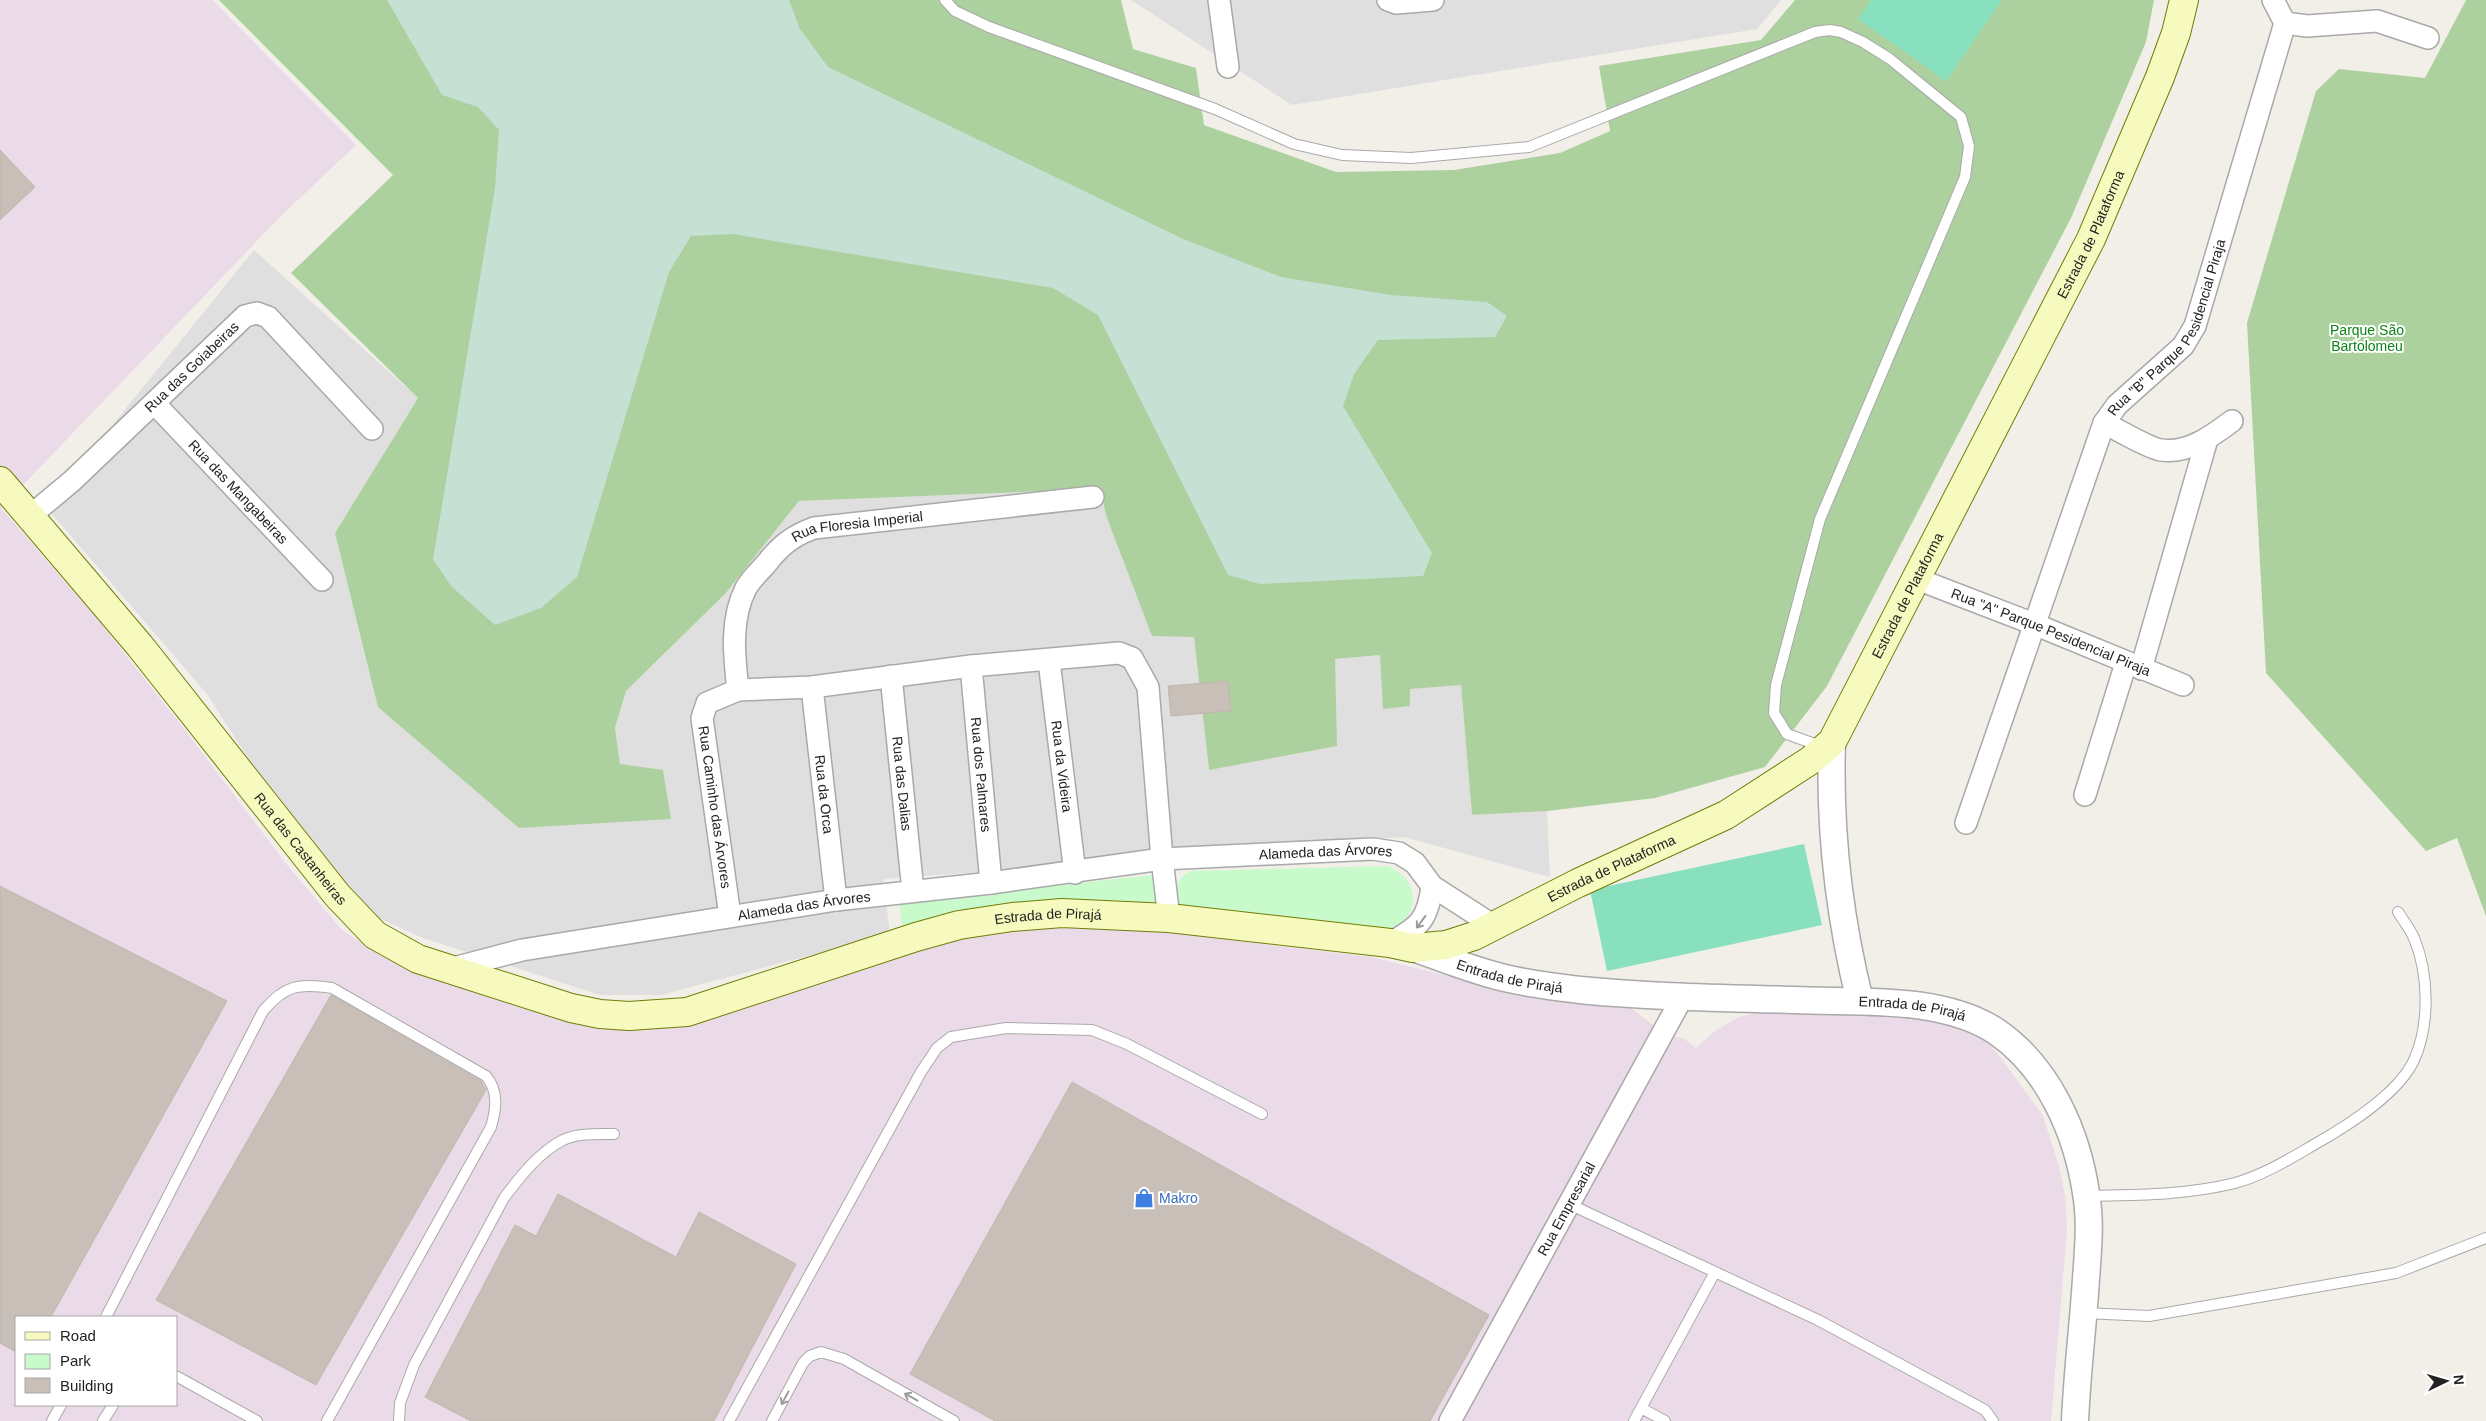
<svg xmlns="http://www.w3.org/2000/svg" width="2486" height="1421" viewBox="0 0 2486 1421" font-family="Arial,sans-serif">
  <style>
    .residential { fill: #e0dfdf }
    .industrial { fill: #ebdbe8; fill-rule: evenodd }
    .forest { fill: #add19e }
    .wetland { fill: #c6e0d4 }
    .park { fill: #c8facc }
    .pitch { fill: #88e0be }
    .building { fill: #c7bfb8; stroke: #c4b6ab }
    .lines { fill: none; stroke-linecap: round; stroke-linejoin: round }
    .service-casing { stroke: #a9a9a9; stroke-width: 12 }
    .minor-casing { stroke: #a9a9a9; stroke-width: 24 }
    .tertiary-casing { stroke: #a9a9a9; stroke-width: 29 }
    .secondary-casing { stroke: #707d05; stroke-width: 30 }
    .service { stroke: #fff; stroke-width: 10 }
    .minor { stroke: #fff; stroke-width: 21 }
    .tertiary { stroke: #fff; stroke-width: 26 }
    .secondary { stroke: #f7fabf; stroke-width: 28 }
    .oneway { stroke: #9c9c9c }
    .labels { text-anchor: middle; stroke-width: 4; stroke-linejoin: round; paint-order: stroke }
    .street-label { font-size: 14px; fill: #222; stroke: #fff }
    .park-label { font-size: 14px; fill: #0c8416; stroke: #fff }
    .shop-label { font-size: 14px; fill: #366cbe; stroke: #fff; text-anchor: start }
  </style>
  <rect width="100%" height="100%" fill="#f2efe9"/>
  <path class="residential" d="M1131,0H1781L1757,29L1292,105Z
    M254,250L418,398L335,533L620,764L615,728L626,691L725,594L799,501L1100,489L1194,636L1209,770L1335,659L1380,655L1410,689L1461,684L1472,815L1547,811L1550,877L1404,837L1172,852L1061,866L883,879L890,934L661,995H600L423,938L367,913L269,791L207,694L46,507Z"/>
  <path class="industrial" d="M0,0H212L356,145L280,217L1,508L93,614L185,730L287,865L342,930L379,954L421,974L561,1017L602,1023L969,931L1053,919L1371,957L1472,982L1622,1001L1667,1036L1683,1038L1696,1048L1715,1031L1739,1017L1765,1011L1909,1015L1939,1020L1988,1043L2004,1062L2043,1116L2059,1166L2065,1195L2067,1230L2051,1421H0ZM16,1317H176V1405H16Z"/>
  <path class="forest" d="M219,0H1121L1133,49L1196,68L1204,125L1336,172L1454,170L1560,153L1610,131L1599,66L1761,40L1795,0H2154L2146,42L2071,218L1827,686L1765,767L1655,798L1547,811L1472,815L1461,685L1410,689V706L1383,709L1380,655L1335,659L1337,746L1209,770L1194,637L1152,636L1107,518L1100,489L799,501L725,594L626,691L615,728L620,764L663,770L671,819L519,828L378,707L335,533L418,398L291,273L393,175Z
    M2466,0H2486V916L2457,838L2426,851L2266,673L2247,323L2316,91L2339,69L2425,78Z"/>
  <path class="wetland" d="M387,0H789L800,29L828,67L1183,239L1281,277L1391,295L1487,302L1507,316L1495,337L1378,340L1354,374L1343,406L1432,553L1423,576L1260,584L1228,575L1098,315L1053,288L733,234L691,236L669,272L577,577L541,608L495,625L451,586L433,559L495,188L499,130L478,107L442,95Z"/>
  <path class="park" d="M1387,866C1424,880 1421,923 1383,931L1180,906C1172,891 1176,878 1191,871Z
    M1153,875L1157,907L903,930L899,903Z"/>
  <path class="pitch" d="M1871,0H2002L1946,81L1858,19Z
    M1804,844L1822,925L1607,971L1590,890Z"/>
  <path class="building" d="M0,150L35,187L0,220Z
    M1228,681L1231,711L1171,716L1168,686Z
    M0,886L227,1001L51,1317H16V1352L0,1343Z
    M331,995L481,1081L486,1090L316,1385L156,1300Z
    M1072,1082L1489,1315L1430,1421H995L910,1374Z
    M558,1194L676,1257L699,1212L796,1264L714,1421H471L425,1397L515,1225L536,1236Z"/>
  <g class="lines">
    <defs>
      <path id="service" d="M945,0L955,11L989,27L1215,109L1294,144L1342,155L1411,158L1529,147L1815,32L1830,30L1841,32L1863,42L1890,59L1961,117L1969,146L1965,177L1820,519L1776,685L1774,713L1787,734L1823,747
        M2088,1196C2137,1195 2187,1195 2235,1183C2264,1175 2291,1158 2317,1143C2347,1126 2399,1093 2414,1060C2430,1025 2429,974 2414,938C2410,929 2403,920 2398,912
        M1569,1204L1818,1320L1985,1410L1993,1421
        M2084,1313L2149,1316L2396,1273L2486,1238
        M106,1317L263,1011C285,985 299,983 332,988L486,1076C499,1091 496,1110 491,1127L327,1421
        M176,1376L257,1421
        M1641,1408L1665,1421
        M52,1421L61,1405
        M103,1421L113,1405
        M399,1421L400,1403L414,1365L504,1198C519,1178 539,1152 563,1140C578,1133 597,1134 614,1134
        M729,1421L921,1072L937,1048L951,1037L1006,1028L1092,1030L1127,1044L1262,1114
        M772,1421L803,1363L810,1356L821,1352L844,1359L954,1421
        M1634,1421L1715,1272"/>
      <g id="minor">
        <path d="M1219,0L1228,67"/>
        <path d="M1388,0L1396,3L1433,0"/>
        <path d="M2273,0L2285,23L2307,26L2377,21L2428,38"/>
        <path id="s1" d="M155,404L322,580"/>
        <path d="M2104,423C2117,429 2148,448 2161,450C2188,454 2212,436 2232,421"/>
        <path id="s2" d="M30,516L72,481L245,316L257,313L268,317L372,429"/>
        <path id="s3" d="M1917,579L2034,624L2183,685"/>
        <path id="s4" d="M1049,661L1075,873"/>
        <path id="s5" d="M971,666L991,883"/>
        <path d="M2141,669L2207,439"/>
        <path id="s6" d="M891,676L913,891"/>
        <path id="s7" d="M812,687L836,900"/>
        <path id="s8" d="M738,690C734,656 730,619 746,588C751,579 759,572 766,564C780,546 792,536 814,528L1093,497"/>
        <path d="M2085,795L2126,663"/>
        <path id="s9" d="M1966,823L2104,423L2117,405L2183,346L2195,326L2285,23"/>
        <path d="M730,916L702,718L707,703L738,690L812,687L971,666L1119,653L1132,658L1148,687L1162,859L1169,918"/>
        <path d="M1390,943C1419,927 1428,920 1432,886"/>
        <path id="s10" d="M450,969L522,950L836,900L991,883L1162,859L1373,849L1399,853L1415,863L1432,886L1494,926"/>
        <path id="s11" d="M1450,1421L1683,996"/>
      </g>
      <g id="tertiary">
        <path d="M1832,742C1829,830 1839,916 1860,1001"/>
        <path id="s12" d="M1413,948C1443,958 1474,971 1505,978C1529,984 1555,987 1580,990C1651,997 1723,998 1794,1000C1858,1003 1942,995 1997,1032C2049,1068 2077,1133 2086,1193C2091,1221 2088,1251 2086,1279C2083,1326 2077,1374 2075,1421"/>
      </g>
      <g id="secondary">
        <path id="s13" d="M0,481L140,646L337,895L375,935L418,959L571,1008L600,1014L629,1016L687,1012L916,937L959,925L1012,917L1062,913L1169,918L1390,943L1413,948L1446,945L1474,936L1578,883L1726,815L1811,760L1832,742L2091,239L2160,77L2176,33L2184,0"/>
      </g>
    </defs>
    <use href="#service" class="service-casing"/>
    <use href="#minor" class="minor-casing"/>
    <use href="#tertiary" class="tertiary-casing"/>
    <use href="#secondary" class="secondary-casing"/>
    <use href="#service" class="service"/>
    <use href="#minor" class="minor"/>
    <use href="#tertiary" class="tertiary"/>
    <use href="#secondary" class="secondary"/>
  </g>
  <defs><path id="oneway-shaft" d="M-6 0H5M1.5-3L5.5 0L1.5 3" fill="none" stroke-width="1.6" stroke-linecap="round" stroke-linejoin="round" transform="scale(1.25)"/></defs>
  <g class="oneway">
    <use href="#oneway-shaft" transform="translate(1421 922) rotate(126)"/>
    <use href="#oneway-shaft" transform="translate(911 1397) rotate(-151)"/>
    <use href="#oneway-shaft" transform="translate(785 1398) rotate(118)"/>
  </g>
  <defs>
    <symbol id="shop-bare" viewBox="-9 -9 18 18"><path d="M-5-2.5h2.3a2.7 3.5 0 0 1 5.4 0H5L5.5 6h-11ZM-1.5-2.5h3a1.5 2.3 0 0 0-3 0Z" fill="#3f7fe0" stroke="#fff" stroke-width="2.5" paint-order="stroke"/></symbol>
  </defs>
  <g fill-rule="evenodd">
    <use href="#shop-bare" x="1130" y="1184" width="28" height="28"/>
  </g>
  <g class="labels">
    <g class="street-label">
      <text dy="5" stroke="none"><textPath href="#s13" startOffset="2699">Estrada de Plataforma</textPath></text>
      <text dy="5" stroke="none"><textPath href="#s9" startOffset="541">Rua "B" Parque Pesidencial Piraja</textPath></text>
      <text dy="5" stroke="none"><textPath href="#s2" startOffset="220">Rua das Goiabeiras</textPath></text>
      <text dy="5" stroke="none"><textPath href="#s1" startOffset="121">Rua das Mangabeiras</textPath></text>
      <text dy="5" stroke="none"><textPath href="#s8" startOffset="239">Rua Floresia Imperial</textPath></text>
      <text dy="5" stroke="none"><textPath href="#s13" startOffset="2294">Estrada de Plataforma</textPath></text>
      <text dy="5" stroke="none"><textPath href="#s3" startOffset="144">Rua "A" Parque Pesidencial Piraja</textPath></text>
      <text dy="5" stroke="none"><textPath href="#s4" startOffset="106">Rua da Videira</textPath></text>
      <text dy="5" stroke="none"><textPath href="#s5" startOffset="109">Rua dos Palmares</textPath></text>
      <text dy="5" stroke="none"><textPath href="#s6" startOffset="108">Rua das Dalias</textPath></text>
      <text dy="5" stroke="none"><textPath href="#s7" startOffset="108">Rua da Orca</textPath></text>
      <text transform="translate(715 807) rotate(82)" y="5">Rua Caminho das Árvores</text>
      <text dy="5" stroke="none"><textPath href="#s13" startOffset="475">Rua das Castanheiras</textPath></text>
      <text dy="5" stroke="none"><textPath href="#s10" startOffset="885">Alameda das Árvores</textPath></text>
      <text dy="5" stroke="none"><textPath href="#s13" startOffset="1874">Estrada de Plataforma</textPath></text>
      <text dy="5" stroke="none"><textPath href="#s10" startOffset="360">Alameda das Árvores</textPath></text>
      <text dy="5" stroke="none"><textPath href="#s13" startOffset="1291">Estrada de Pirajá</textPath></text>
      <text dy="5" stroke="none"><textPath href="#s12" startOffset="101">Entrada de Pirajá</textPath></text>
      <text dy="5" stroke="none"><textPath href="#s12" startOffset="506">Entrada de Pirajá</textPath></text>
      <text dy="5" stroke="none"><textPath href="#s11" startOffset="242">Rua Empresarial</textPath></text>
    </g>
    <g class="park-label">
      <text x="2367" y="335">Parque São<tspan x="2367" dy="16">Bartolomeu</tspan></text>
    </g>
    <g class="shop-label">
      <text x="1159" y="1203">Makro</text>
    </g>
  </g>
  <rect x="15" y="1316" width="162" height="90" fill="#ffffff" stroke="#a7a7a7"/>
  <rect x="25" y="1332" width="25" height="8" fill="#f7fabf" stroke="#a7a7a7"/>
  <text x="60" y="1341" font-size="15" fill="#222222">Road</text>
  <rect x="25" y="1354" width="25" height="15" fill="#c8facc" stroke="#a7a7a7"/>
  <text x="60" y="1366" font-size="15" fill="#222222">Park</text>
  <rect x="25" y="1378" width="25" height="15" fill="#c7bfb8" stroke="#a7a7a7"/>
  <text x="60" y="1391" font-size="15" fill="#222222">Building</text>
  <g transform="translate(2446 1381) rotate(85)" stroke="#ffffff" stroke-width="4" paint-order="stroke">
  <path d="M0-4L9 19L0 12L-9 19Z" fill="#222222"/>
  <text y="-8" font-size="14" font-weight="bold" text-anchor="middle" fill="#222222">N</text>
  </g>
</svg>
